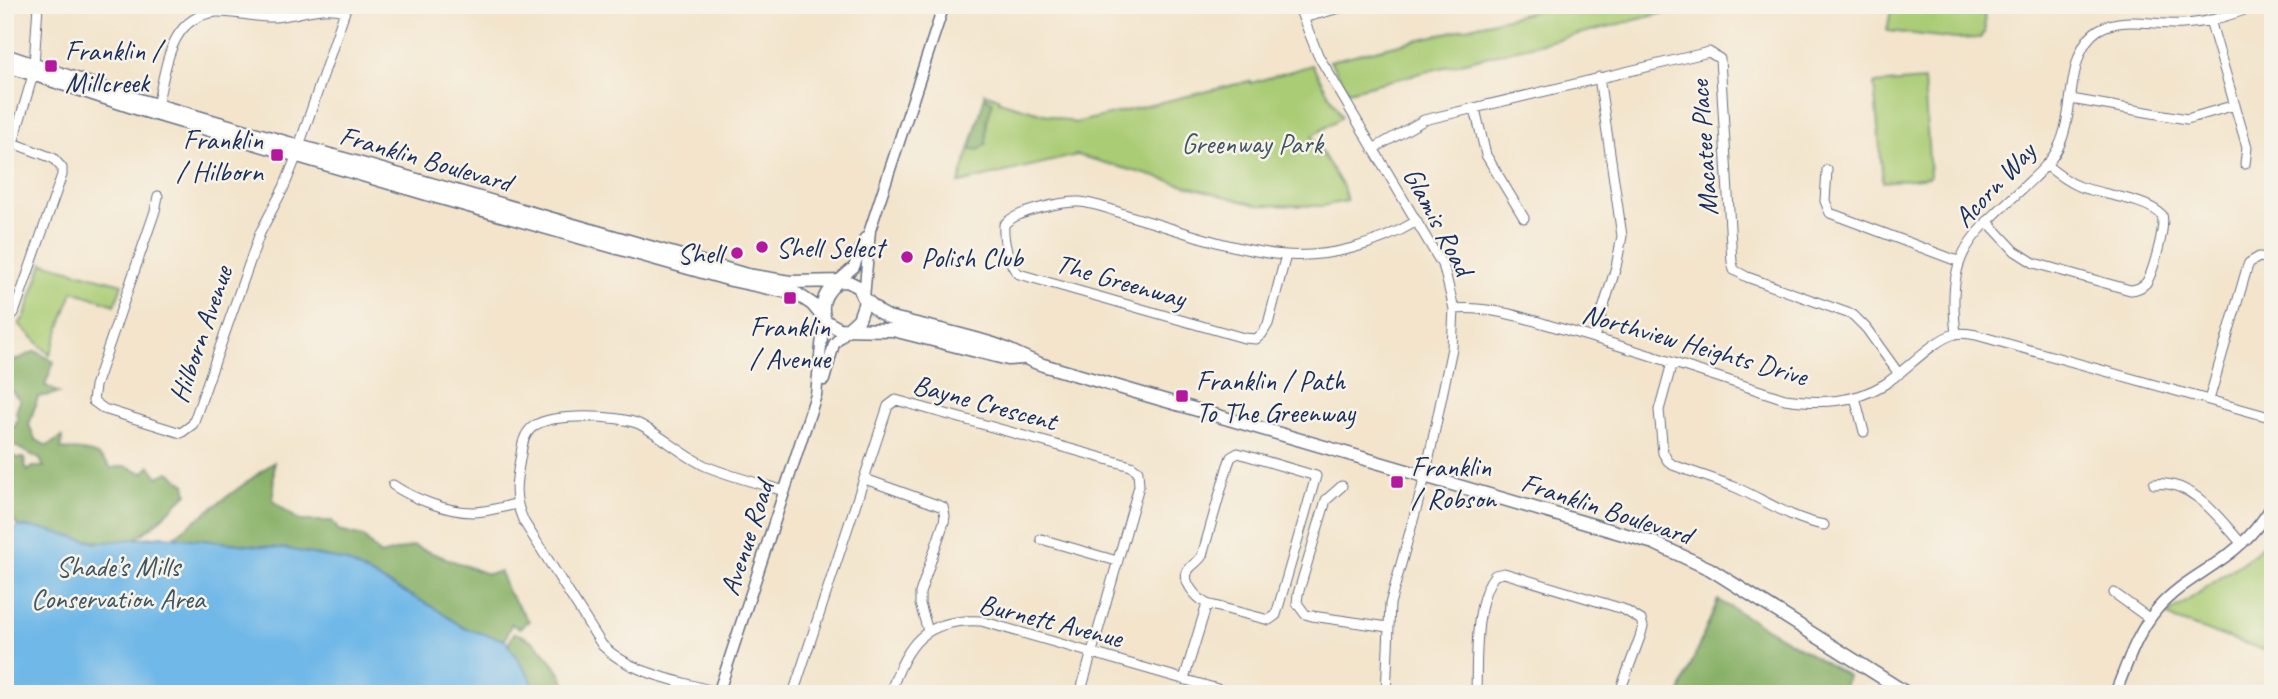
<svg xmlns="http://www.w3.org/2000/svg" width="2278" height="699" viewBox="0 0 2278 699" font-family="Caveat,sans-serif">
  <style>
    .green { fill: #aacc74; stroke: #627e69; stroke-width: 2 }
    .forest { fill: #87b066; stroke: #517062; stroke-width: 2 }
    .water { fill: #70b8e8; stroke: #4674a3; stroke-width: 2 }
    .lines { fill: none; stroke-linecap: round; stroke-linejoin: round }
    .minor-casing { stroke: #676e84; stroke-width: 11 }
    .tertiary-casing { stroke: #676e84; stroke-width: 13 }
    .secondary-casing { stroke: #676e84; stroke-width: 15 }
    .minor { stroke: #fff; stroke-width: 9 }
    .tertiary { stroke: #fff; stroke-width: 10 }
    .secondary { stroke: #fff; stroke-width: 12 }
    .poi-dot { fill: #b5179e; stroke: #f7f3e8; stroke-width: 2.5 }
    .labels { text-anchor: middle; stroke-width: 5; stroke-linejoin: round; paint-order: stroke }
    .poi-label { font-size: 28px; fill: #1b2f5e; stroke: #f7f3e8; text-anchor: start }
    .park-label { font-size: 28px; fill: #3f5664; stroke: #f7f3e8 }
    .street-label { font-size: 28px; fill: #1b2f5e; stroke: #f7f3e8 }
  </style>
  <rect width="100%" height="100%" fill="#f7f3e8"/>
  <filter id="ink" filterUnits="userSpaceOnUse"><feTurbulence type="fractalNoise" baseFrequency=".0143" numOctaves="2"/><feDisplacementMap in="SourceGraphic" scale="14" xChannelSelector="R" yChannelSelector="G"/><feConvolveMatrix kernelMatrix="1 2 1 2 8 2 1 2 1" color-interpolation-filters="sRGB"/></filter>
  <filter id="wash" filterUnits="userSpaceOnUse"><feTurbulence type="fractalNoise" baseFrequency=".00686" numOctaves="4" result="noise"/><feDisplacementMap in="SourceGraphic" scale="28" xChannelSelector="R" yChannelSelector="G"/><feGaussianBlur stdDeviation="1.57" result="paint"/><feColorMatrix in="noise" values="0 0 0 0 0 0 0 0 0 0 0 0 0 0 0 0 0 1.4 0 .05"/><feComposite in="paint" operator="in"/></filter>
  <g filter="url(#wash)">
    <rect width="100%" height="100%" fill="#f3e4cb"/>
    <path class="green" d="M1561,5H1696L1348,91L1330,61Z
      M1892,5H1984L1985,32L1980,38L1956,39L1887,31Z
      M1312,65L1342,117L1312,136L1343,187L1347,201L1322,206L1256,205L1077,155L959,183L985,98L984,93L999,98V101L1075,123L1250,81L1251,83Z
      M1924,80L1930,177L1883,182L1874,84Z
      M43,263L122,284L115,305L73,291L50,355L19,324L25,316Z
      M2273,529V653L2175,620L2167,615L2257,552Z"/>
    <path class="forest" d="M985,96L993,102L987,121L986,144L979,150L970,149Z
      M36,351L54,362L45,385L59,393L38,397L29,425L35,439L47,446L62,437L61,449C83,451 97,449 111,468L126,466L143,473L150,466L158,477L169,472L185,484L187,494C171,508 155,527 137,537C112,552 48,530 18,526L5,508V448L16,458H24L26,468L28,471L33,467H44L40,459L5,441V425L14,428L18,418L16,413L20,400L7,386L5,359L14,361Z
      M274,462L273,501L300,521H332L339,531L363,537L380,555L414,546L487,574L500,572L508,592L529,621L519,628L511,624L505,640L464,628L433,607L398,590L313,555L288,549L173,537Z
      M1718,600L1848,676L1841,694H1679Z
      M514,633C540,638 560,670 570,694H534L531,679L508,645Z"/>
    <path class="water" d="M18,526L43,529L96,543L163,536L288,549L345,561L433,607L464,628L505,640L531,679L534,694H5V552L11,534Z"/>
  </g>
  <g filter="url(#ink)">
    <g class="lines">
      <defs>
        <path id="minor" d="M1298,5L1318,55L1444,268L1454,309L1452,348L1425,477L1390,604L1386,694
          M1303,18L1351,5
          M2210,20L2247,147L2245,164
          M34,65L38,5
          M2071,99L2187,119L2235,105
          M157,105C167,68 168,17 216,12C236,11 255,18 275,17C300,15 320,4 345,11
          M1475,109L1486,155L1524,218
          M5,140L53,158L62,168V175L14,313L5,321
          M13,143L33,75
          M299,146L346,8
          M1373,149L1424,120L1709,52L1720,59L1732,262L1734,270L1747,277L1853,315L1866,328L1899,374
          M1827,170L1825,201L1830,213L1960,262
          M158,196L155,211L95,386L93,401L104,409L181,433L193,424L260,233L284,187L297,155
          M1987,221L2015,251L2034,263L2130,290C2137,290 2141,288 2146,283C2153,273 2166,226 2162,215C2145,198 2101,195 2078,186C2066,181 2056,173 2046,165
          M1286,255L1268,324L1262,334L1256,339L1244,338L1019,274C1008,266 1003,238 1004,225C1013,212 1063,201 1079,202C1096,203 1114,211 1130,216C1180,230 1233,251 1285,255C1331,258 1378,244 1417,221
          M1454,309C1490,306 1525,318 1559,328C1635,349 1710,375 1785,399C1820,404 1854,403 1885,384C1904,372 1934,339 1955,334C1962,332 1970,334 1976,335L2273,418
          M1956,334C1947,253 1967,240 2023,188C2035,176 2050,164 2058,148C2076,115 2065,51 2098,30C2122,15 2156,26 2183,24C2209,23 2235,13 2260,5
          M1594,338L1616,267L1622,236L1599,77
          M1672,363L1659,410L1663,453L1668,461L1673,465C1694,473 1716,479 1737,488C1766,501 1792,519 1824,525
          M1855,397L1864,432
          M2209,400L2247,268L2249,263L2259,257L2273,259
          M1238,453L1316,476L1276,615L1269,620L1207,604C1197,598 1180,581 1189,569C1193,564 1198,562 1202,556L1228,465L1231,457Z
          M865,479L943,507L945,516L944,522L920,593V604L928,631
          M2154,484C2192,479 2219,518 2242,544
          M393,485C412,498 447,512 472,512C486,512 502,507 516,504
          M1342,486L1326,500L1298,594L1297,603L1305,614L1312,616L1388,627
          M1041,539L1117,561
          M2114,593L2150,619
          M1184,679L1207,604
          M719,693C679,680 632,675 602,645L524,522C512,496 516,481 521,454C522,443 525,432 534,426C552,413 620,415 639,424C663,436 684,457 708,467C733,477 760,484 785,491
          M793,694L888,406L896,400L1131,466L1138,471L1139,486L1080,694
          M890,694C906,644 925,618 981,621L1235,694
          M1476,694C1477,662 1474,599 1495,575L1504,573L1623,609L1641,620L1643,627L1640,637L1619,694"/>
        <path id="tertiary" d="M838,281L854,267L865,238
          M864,298L870,230L944,5
          M824,380L834,344L847,330
          M718,694L816,395L824,317
          M2115,694C2127,664 2137,632 2158,608C2176,587 2200,575 2222,559C2243,545 2260,526 2273,504"/>
        <path id="secondary" d="M5,55L139,100L747,275L790,282L847,281L859,287L865,302L859,319L847,330
          M5,65L145,111L437,197L731,280L797,294L812,304L827,322L839,329L893,330L1008,359L1022,358
          M864,298L879,312L888,317C923,326 958,333 993,344C1011,350 1025,359 1043,365L1654,543L1710,569L1908,694
          M824,317C820,301 826,292 838,281"/>
      </defs>
      <use href="#minor" class="minor-casing"/>
      <use href="#tertiary" class="tertiary-casing"/>
      <use href="#secondary" class="secondary-casing"/>
      <use href="#minor" class="minor"/>
      <use href="#tertiary" class="tertiary"/>
      <use href="#secondary" class="secondary"/>
    </g>
  </g>
  <g class="poi-dot">
    <rect x="44" y="59" width="14" height="14" rx="3.5"/>
    <rect x="270" y="148" width="14" height="14" rx="3.5"/>
    <circle cx="762" cy="247" r="7"/>
    <circle cx="737" cy="253" r="7"/>
    <circle cx="907" cy="257" r="7"/>
    <rect x="783" y="291" width="14" height="14" rx="3.5"/>
    <rect x="1175" y="389" width="14" height="14" rx="3.5"/>
    <rect x="1390" y="475" width="14" height="14" rx="3.5"/>
  </g>
  <g class="labels">
    <g class="poi-label">
      <text x="65" y="60">Franklin /<tspan x="65" dy="32">Millcreek</tspan></text>
      <text x="263" y="149" text-anchor="end">Franklin<tspan x="263" dy="32">/ Hilborn</tspan></text>
      <text x="776" y="257">Shell Select</text>
      <text x="723" y="263" text-anchor="end">Shell</text>
      <text x="921" y="267">Polish Club</text>
      <text x="790" y="336" text-anchor="middle">Franklin<tspan x="790" dy="32">/ Avenue</tspan></text>
      <text x="1196" y="390">Franklin / Path<tspan x="1196" dy="32">To The Greenway</tspan></text>
      <text x="1411" y="476">Franklin<tspan x="1411" dy="32">/ Robson</tspan></text>
    </g>
    <g class="park-label">
      <text x="1252" y="153">Greenway Park</text>
      <text x="118" y="576">Shade’s Mills<tspan x="118" dy="32">Conservation Area</tspan></text>
    </g>
    <g class="street-label">
      <text transform="translate(1703 148) rotate(-94)" y="10">Macatee Place</text>
      <text transform="translate(426 158) rotate(16)" y="10">Franklin Boulevard</text>
      <text transform="translate(1994 184) rotate(-47)" y="10">Acorn Way</text>
      <text transform="translate(1439 221) rotate(62)" y="10">Glamis Road</text>
      <text transform="translate(1121 280) rotate(16)" y="10">The Greenway</text>
      <text transform="translate(200 334) rotate(-71)" y="10">Hilborn Avenue</text>
      <text transform="translate(1695 344) rotate(16)" y="10">Northview Heights Drive</text>
      <text transform="translate(985 402) rotate(15)" y="10">Bayne Crescent</text>
      <text transform="translate(1607 508) rotate(18)" y="10">Franklin Boulevard</text>
      <text transform="translate(746 538) rotate(-72)" y="10">Avenue Road</text>
      <text transform="translate(1051 620) rotate(14)" y="10">Burnett Avenue</text>
    </g>
  </g>
  <rect width="2278" height="699" fill="none" stroke="#f7f3e8" stroke-width="28"/>
</svg>
